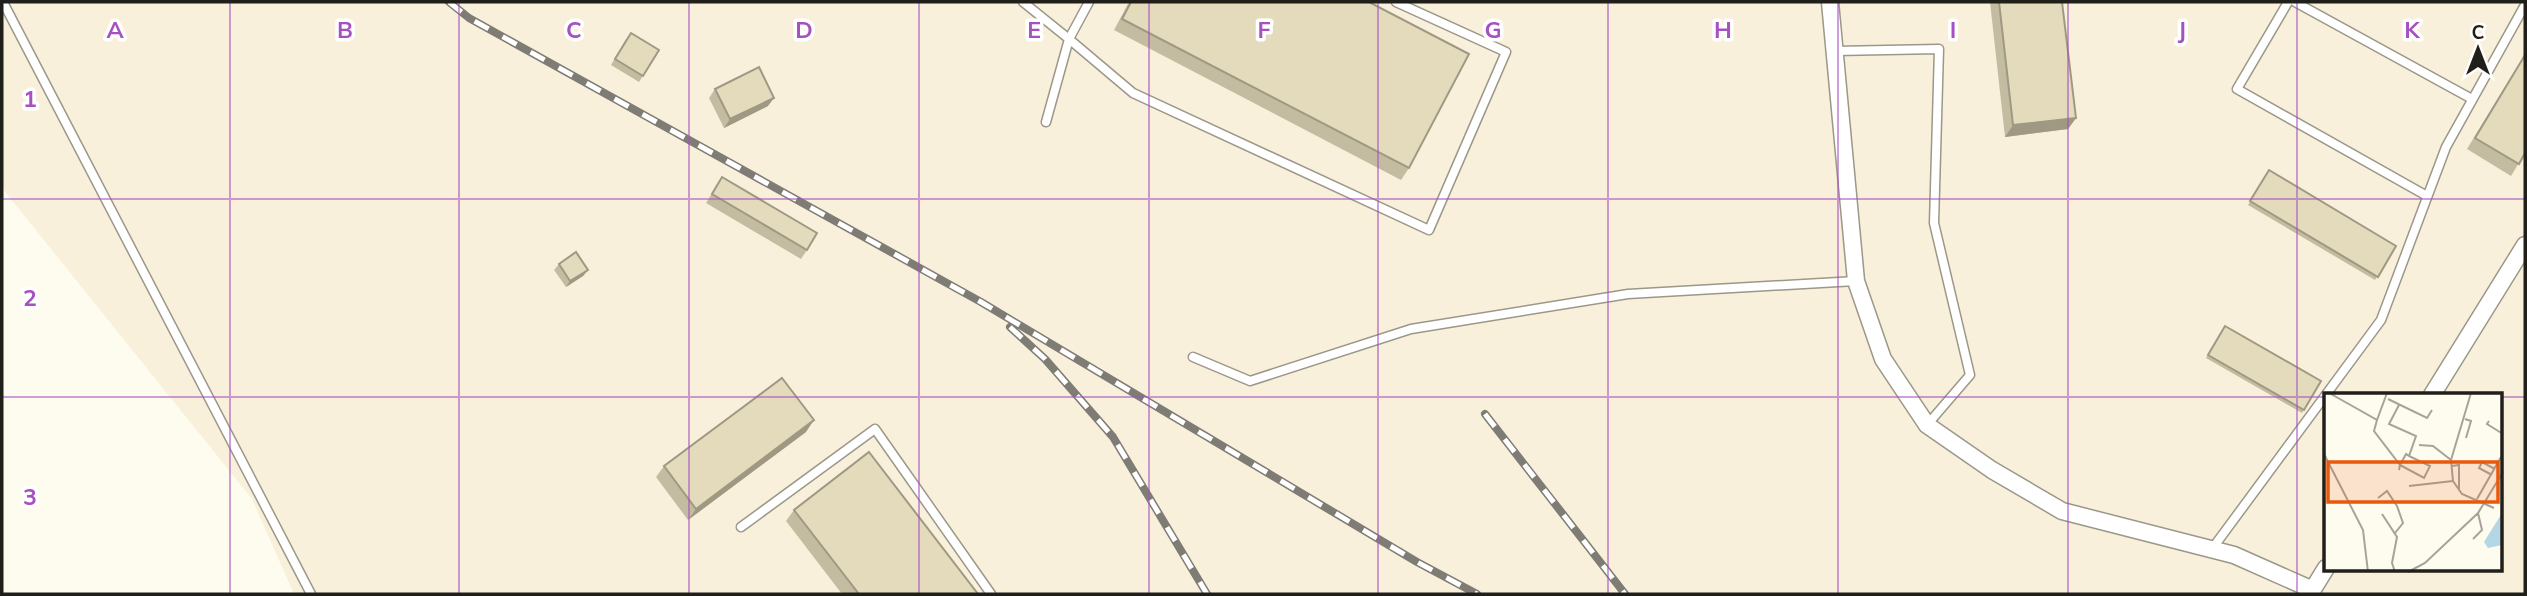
<svg xmlns="http://www.w3.org/2000/svg" width="2527" height="596" viewBox="0 0 2527 596" font-family="Mulish,sans-serif">
  <style>
    .industrial { fill: #f9f0db; fill-rule: evenodd }
    .lines { fill: none; stroke-linecap: round; stroke-linejoin: round }
    .service-casing { stroke: #9b9789; stroke-width: 11 }
    .minor-casing { stroke: #9b9789; stroke-width: 19 }
    .service { stroke: #fff; stroke-width: 8 }
    .minor { stroke: #fff; stroke-width: 16 }
    .rail-casing { stroke: #7e7c74; stroke-width: 8 }
    .rail { stroke: #fff; stroke-width: 5; stroke-dasharray: 16; stroke-linecap: butt }
    .wall { fill: #c3bca1 }
    .shaded-wall { fill: #9f9983 }
    .building { fill: #e3dbbb; stroke: #9f9983; stroke-width: 2 }
    .grid { fill: none; stroke: #a651c0; stroke-width: 2; stroke-opacity: 0.55 }
    .inset-road { fill: none; stroke: #a6a39a; stroke-width: 2 }
    .view { fill: #e8590c; fill-opacity: 0.15; stroke: #e8590c; stroke-width: 3.5 }
    .inset-edge { fill: none; stroke: #211f1a; stroke-width: 3.5 }
    .grid-label { font-size: 23px; text-anchor: middle; font-weight: bold; fill: #a651c0; stroke: #fff; stroke-width: 7; stroke-linejoin: round; paint-order: stroke }
  </style>
  <rect width="100%" height="100%" fill="#fefbef"/>
  <path class="industrial" d="M2,2H2525V594H294L252,499L2,188ZM2326,395H2501V570H2326Z"/>
  <g class="lines">
    <defs>
      <path id="service" d="M3,2L311,594
        M1023,2L1069,39L1046,122
        M1089,2L1069,39L1133,93L1429,230L1506,52L1396,2
        M2288,2L2237,89L2427,196
        M2295,2L2472,99
        M1835,51L1939,49L1934,223L1970,375L1927,425
        M1193,357L1250,381L1411,329L1628,294L1856,281
        M741,527L875,429L991,594
        M2212,549L2381,320L2446,147L2525,5"/>
      <path id="minor" d="M1830,2L1856,281L1883,359L1927,425L1992,470L2062,511L2234,555L2313,590
        M2432,395L2525,245
        M2310,594L2326,568"/>
    </defs>
    <use href="#service" class="service-casing"/>
    <use href="#minor" class="minor-casing"/>
    <use href="#service" class="service"/>
    <use href="#minor" class="minor"/>
    <defs>
      <path id="rail" d="M449,2L469,18L981,302L1417,562L1477,594
        M1010,327L1045,359L1113,437L1207,594
        M1485,414L1625,594"/>
    </defs>
    <use href="#rail" class="rail-casing"/>
    <use href="#rail" class="rail"/>
  </g>
  <path class="wall" d="M1129,2H1369L1409,168L1401,180L1114,30Z
    M1990,2H2062L2076,118L2068,129L2005,137Z
    M626,39L659,50L639,82L611,65Z
    M2525,54V153L2511,176L2467,149Z
    M715,89L768,106L724,128L709,98Z
    M2269,170L2396,246L2375,280L2248,205Z
    M722,177L807,250L801,259L706,203Z
    M559,264L588,270L583,276L566,287L554,270Z
    M2225,326L2321,381L2302,413L2206,358Z
    M806,432L688,520L656,477L664,466Z
    M794,510L978,594H842L786,521Z"/>
  <path class="shaded-wall" d="M774,98L768,106L724,128L730,119Z
    M2076,118L2068,129L2005,137L2013,125Z
    M588,270L583,276L566,287L570,281Z
    M814,420L806,432L688,520L696,509Z"/>
  <path class="building" d="M1131,2H1369L1469,54L1409,168L1122,19Z
    M1999,2H2062L2076,118L2013,125Z
    M631,33L659,50L643,76L615,59Z
    M2525,55V153L2519,164L2475,138Z
    M759,67L774,98L730,119L715,89Z
    M2269,170L2396,246L2378,277L2250,201Z
    M722,177L817,233L807,250L712,194Z
    M576,252L588,270L570,281L559,264Z
    M2225,326L2321,381L2304,410L2208,355Z
    M782,378L814,420L696,509L664,466Z
    M869,452L978,594H859L794,510Z"/>
  <path class="grid" d="M230,2V594M459,2V594M689,2V594M919,2V594M1149,2V594M1378,2V594M1608,2V594M1838,2V594M2068,2V594M2297,2V594M2,199H2525M2,397H2326M2501,397H2525"/>
  <g transform="translate(2324 393)">
    <rect width="178" height="178" fill="#fefbef"/>
    <path d="M178,120V152L164,155L160,149Z" fill="#b4d7e6"/>
    <path class="inset-road" d="M147,0L127,67L129,88L138,101L170,115M7,1L53,27L50,38L76,72L75,77M64,6L103,25L108,17M75,12L65,31L92,43L85,63L82,61L76,72L100,85L106,73L85,63M141,26L147,28L142,45M53,27L63,0M165,28L163,31L179,41M95,52L109,53L127,67M0,61L39,137L44,179M128,73L135,72V97M168,82L155,75L158,69L171,76M85,93L129,88M54,105L63,98L73,113L79,130L71,140M153,106L177,64M58,121L73,144L68,170L71,179M149,146L158,137L154,120M84,179L101,170L154,120L179,79"/>
    <path class="view" d="M4,69H174V109H4Z"/>
    <rect width="178" height="178" class="inset-edge"/>
  </g>
  <g class="grid-label">
    <text x="115" y="38">A</text>
    <text x="345" y="38">B</text>
    <text x="574" y="38">C</text>
    <text x="804" y="38">D</text>
    <text x="1034" y="38">E</text>
    <text x="1264" y="38">F</text>
    <text x="1493" y="38">G</text>
    <text x="1723" y="38">H</text>
    <text x="1953" y="38">I</text>
    <text x="2182" y="38">J</text>
    <text x="2412" y="38">K</text>
    <text x="30" y="107">1</text>
    <text x="30" y="306">2</text>
    <text x="30" y="505">3</text>
  </g>
  <rect width="2527" height="596" fill="none" stroke="#211f1a" stroke-width="7"/>
  <g transform="translate(2478 49)" stroke="#ffffff" stroke-width="5" paint-order="stroke">
  <path d="M0-5L12 26L0 18L-12 26Z" fill="#211f1a"/>
  <text y="-10" font-size="19" font-weight="bold" text-anchor="middle" fill="#211f1a">С</text>
  </g>
</svg>
